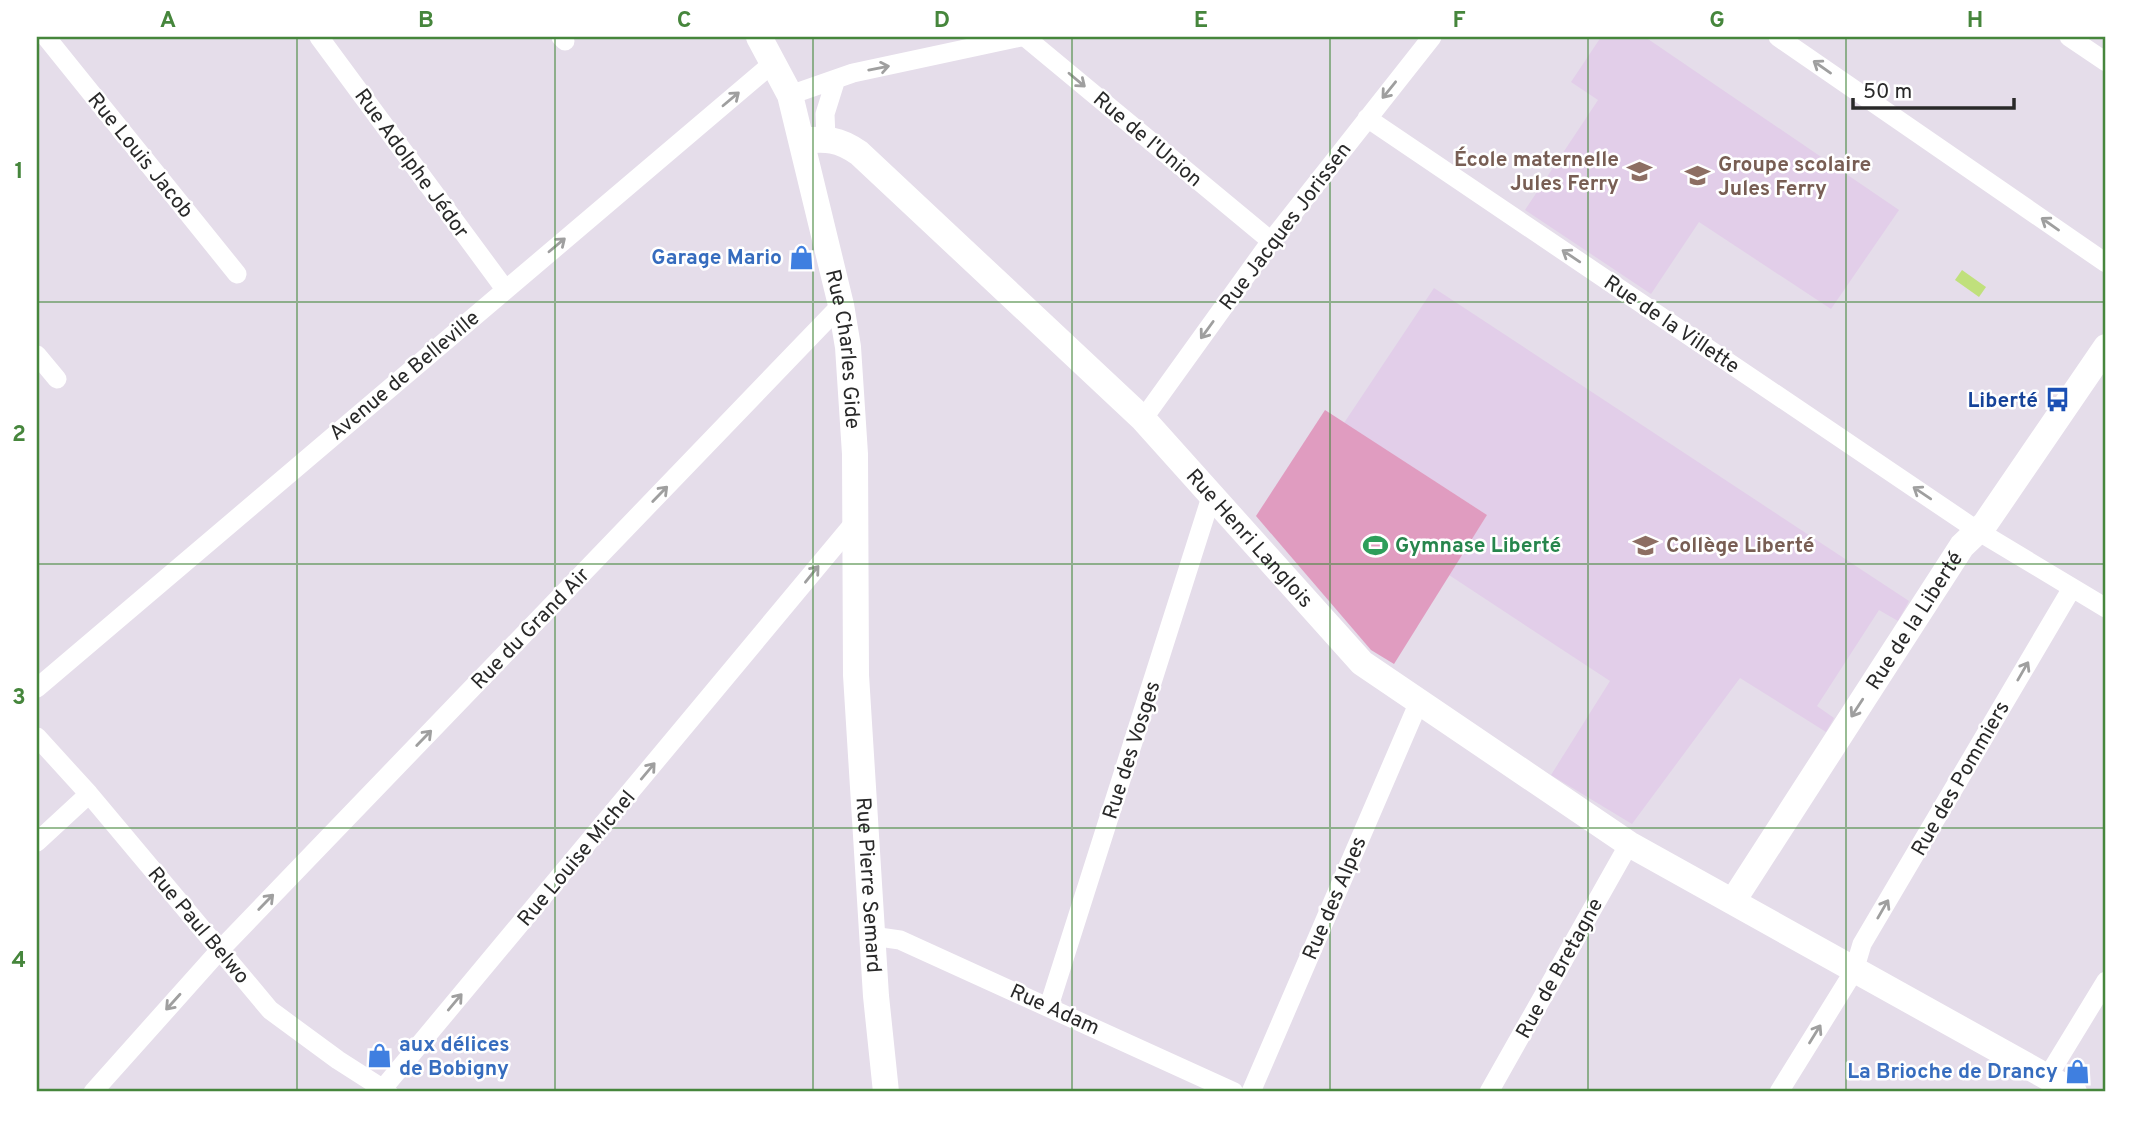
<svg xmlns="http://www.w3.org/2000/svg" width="2143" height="1129" viewBox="0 0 2143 1129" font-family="Overpass,sans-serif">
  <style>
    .education { fill: #e2cee9 }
    .pitch { fill: #e09cc0 }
    .water { fill: #c0e07c }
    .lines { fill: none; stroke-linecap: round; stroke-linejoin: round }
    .street { stroke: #fff; stroke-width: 19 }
    .secondary { stroke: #fff; stroke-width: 26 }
    .oneway { stroke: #9f9f9f }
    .grid { fill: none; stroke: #46863c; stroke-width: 2; stroke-opacity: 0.55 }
    .labels { text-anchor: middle; stroke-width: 5; stroke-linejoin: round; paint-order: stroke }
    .street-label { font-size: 21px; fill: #292929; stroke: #fff }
    .education-label { font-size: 21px; font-weight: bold; fill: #785e54; stroke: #fff; text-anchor: start }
    .shop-label { font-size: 21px; font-weight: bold; fill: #366cbe; stroke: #fff; text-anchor: end }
    .transit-label { font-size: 21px; font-weight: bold; fill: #164399; stroke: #fff; text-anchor: end }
    .leisure-label { font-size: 21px; font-weight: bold; fill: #27864d; stroke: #fff; text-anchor: start }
    .neatline { fill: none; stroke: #46863c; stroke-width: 2.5 }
    .grid-label { font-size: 23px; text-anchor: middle; font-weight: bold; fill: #46863c }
  </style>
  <rect width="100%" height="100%" fill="#e5ddea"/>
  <path class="education" d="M1601,37H1645L1899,210L1831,309L1699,222L1651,294L1525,210L1598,100L1571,82Z
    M1434,288L1909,601L1898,621L1879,610L1817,706L1834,718L1826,732L1740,678L1632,824L1551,775L1610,681L1449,575L1487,515L1344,423Z"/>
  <path class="pitch" d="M1325,410L1487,515L1394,664L1371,650L1256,516Z"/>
  <path class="water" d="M1962,270L1986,287L1979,297L1955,280Z"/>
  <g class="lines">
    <path class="street" d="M46,37L237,274
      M319,37L505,289
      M561,37L565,41
      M1025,37L1271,241
      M1778,37L2106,263
      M2069,37L2106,62
      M790,95L853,73L1021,37
      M1367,118L1978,531L2106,608
      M826,138L825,114L836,79
      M37,355L57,379
      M1143,419L1271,241L1432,37
      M37,688L773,63
      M37,737L89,794L270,1010L338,1060L388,1092
      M37,842L89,794
      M872,936L900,940L1234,1092
      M1049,1006L1212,494
      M2048,1076L2106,981
      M93,1092L219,951L841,305
      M380,1092L854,523
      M1251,1092L1418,704
      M1489,1092L1629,844
      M1779,1092L1854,971L1862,944L2072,588"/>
    <g class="secondary">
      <path id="s1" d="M759,37L790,95L841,305L848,347L855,454L856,675L876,996L886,1092"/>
      <path id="s2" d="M802,141C826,138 839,139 859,153L1143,419L1362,663L1629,844L2074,1092"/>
      <path id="s3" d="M1733,901L1962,546L1985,524L2106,347"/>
    </g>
  </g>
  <defs><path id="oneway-shaft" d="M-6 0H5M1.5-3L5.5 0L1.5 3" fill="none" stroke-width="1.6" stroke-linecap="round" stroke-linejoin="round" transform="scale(1.75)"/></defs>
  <g class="oneway">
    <use href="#oneway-shaft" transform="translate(1822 67) rotate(-145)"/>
    <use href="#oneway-shaft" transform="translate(879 68) rotate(-11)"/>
    <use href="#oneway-shaft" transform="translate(1077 80) rotate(40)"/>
    <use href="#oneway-shaft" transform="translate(1389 90) rotate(129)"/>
    <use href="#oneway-shaft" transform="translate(731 99) rotate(-40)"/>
    <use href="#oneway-shaft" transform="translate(2050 224) rotate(-145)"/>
    <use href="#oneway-shaft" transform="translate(557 245) rotate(-40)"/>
    <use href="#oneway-shaft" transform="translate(1571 256) rotate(-146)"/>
    <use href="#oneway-shaft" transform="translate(1207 330) rotate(126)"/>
    <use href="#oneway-shaft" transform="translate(1922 493) rotate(-146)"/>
    <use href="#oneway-shaft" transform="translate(660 494) rotate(-46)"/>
    <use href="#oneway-shaft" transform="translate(812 574) rotate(-51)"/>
    <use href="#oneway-shaft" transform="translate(2023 671) rotate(-60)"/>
    <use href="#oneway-shaft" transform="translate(1857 708) rotate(123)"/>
    <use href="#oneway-shaft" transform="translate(424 738) rotate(-46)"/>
    <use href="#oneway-shaft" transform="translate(648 771) rotate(-50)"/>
    <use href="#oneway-shaft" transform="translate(266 902) rotate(-46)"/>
    <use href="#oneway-shaft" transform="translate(1883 909) rotate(-60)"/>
    <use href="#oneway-shaft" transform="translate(173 1002) rotate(132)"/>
    <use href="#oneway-shaft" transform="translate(455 1002) rotate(-50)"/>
    <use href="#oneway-shaft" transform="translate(1815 1034) rotate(-58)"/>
  </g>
  <path class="grid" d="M297,37V1092M555,37V1092M813,37V1092M1072,37V1092M1330,37V1092M1588,37V1092M1846,37V1092M37,302H2106M37,564H2106M37,828H2106"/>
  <defs>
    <symbol id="school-bare" viewBox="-9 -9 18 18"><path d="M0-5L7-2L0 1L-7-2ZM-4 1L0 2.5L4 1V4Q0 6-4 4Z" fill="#8d6e63" stroke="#fff" stroke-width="2.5" paint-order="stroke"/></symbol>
    <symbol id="shop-bare" viewBox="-9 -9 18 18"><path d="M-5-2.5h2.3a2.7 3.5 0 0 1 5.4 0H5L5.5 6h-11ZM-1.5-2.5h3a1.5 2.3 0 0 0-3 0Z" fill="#3f7fe0" stroke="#fff" stroke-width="2.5" paint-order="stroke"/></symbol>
    <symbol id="bus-bare" viewBox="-9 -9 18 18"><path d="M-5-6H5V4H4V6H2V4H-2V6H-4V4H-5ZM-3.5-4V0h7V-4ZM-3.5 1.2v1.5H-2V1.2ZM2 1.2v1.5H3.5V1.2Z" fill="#1a4fb4" stroke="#fff" stroke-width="2.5" paint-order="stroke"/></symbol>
    <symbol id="stadium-bare" viewBox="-9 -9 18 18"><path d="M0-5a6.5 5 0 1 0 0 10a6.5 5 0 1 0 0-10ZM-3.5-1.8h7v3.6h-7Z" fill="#2e9e5b" stroke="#fff" stroke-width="2.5" paint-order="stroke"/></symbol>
  </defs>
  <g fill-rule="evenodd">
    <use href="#school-bare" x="1622" y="154" width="35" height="35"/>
    <use href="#school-bare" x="1680" y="158" width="35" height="35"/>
    <use href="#shop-bare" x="784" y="240" width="35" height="35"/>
    <use href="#bus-bare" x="2040" y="382" width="35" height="35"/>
    <use href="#stadium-bare" x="1358" y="528" width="35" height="35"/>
    <use href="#school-bare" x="1628" y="528" width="35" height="35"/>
    <use href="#shop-bare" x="362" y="1038" width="35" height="35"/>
    <use href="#shop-bare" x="2060" y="1054" width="35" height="35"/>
  </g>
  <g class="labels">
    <g class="street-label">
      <text transform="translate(1148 139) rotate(40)" y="7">Rue de l'Union</text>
      <text transform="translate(141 155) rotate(51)" y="7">Rue Louis Jacob</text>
      <text transform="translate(412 163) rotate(54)" y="7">Rue Adolphe Jédor</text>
      <text transform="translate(1285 226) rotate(-53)" y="7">Rue Jacques Jorissen</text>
      <text transform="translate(1672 324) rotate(34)" y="7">Rue de la Villette</text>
      <text dy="7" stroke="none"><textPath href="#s1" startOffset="326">Rue Charles Gide</textPath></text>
      <text transform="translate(404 375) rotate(-40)" y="7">Avenue de Belleville</text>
      <text dy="7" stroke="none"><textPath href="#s2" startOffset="609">Rue Henri Langlois</textPath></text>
      <text dy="7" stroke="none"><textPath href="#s3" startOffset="334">Rue de la Liberté</textPath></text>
      <text transform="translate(530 628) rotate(-46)" y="7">Rue du Grand Air</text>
      <text transform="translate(1131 750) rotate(-72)" y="7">Rue des Vosges</text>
      <text transform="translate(1960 778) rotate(-60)" y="7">Rue des Pommiers</text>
      <text transform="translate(576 858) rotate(-50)" y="7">Rue Louise Michel</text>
      <text dy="7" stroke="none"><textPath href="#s1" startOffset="863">Rue Pierre Semard</textPath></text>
      <text transform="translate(1334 898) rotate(-67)" y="7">Rue des Alpes</text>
      <text transform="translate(199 925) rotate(50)" y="7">Rue Paul Belwo</text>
      <text transform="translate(1559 968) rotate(-61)" y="7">Rue de Bretagne</text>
      <text transform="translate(1055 1009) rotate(24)" y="7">Rue Adam</text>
    </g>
    <g class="education-label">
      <text x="1619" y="166" text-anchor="end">École maternelle<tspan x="1619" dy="24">Jules Ferry</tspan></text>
      <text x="1718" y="171">Groupe scolaire<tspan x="1718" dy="24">Jules Ferry</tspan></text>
      <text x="1666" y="552">Collège Liberté</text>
    </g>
    <g class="shop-label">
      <text x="782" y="264">Garage Mario</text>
      <text x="399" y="1051" text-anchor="start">aux délices<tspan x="399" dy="24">de Bobigny</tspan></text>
      <text x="2058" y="1078">La Brioche de Drancy</text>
    </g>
    <g class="transit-label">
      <text x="2038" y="407">Liberté</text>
    </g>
    <g class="leisure-label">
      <text x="1395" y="552">Gymnase Liberté</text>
    </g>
  </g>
  <rect width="2143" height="1129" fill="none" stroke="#ffffff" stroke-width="77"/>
  <path d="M1853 98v10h161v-10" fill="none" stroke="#292929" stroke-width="3.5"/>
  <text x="1863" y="98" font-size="21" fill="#292929" stroke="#ffffff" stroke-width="5" paint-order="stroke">50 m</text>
  <rect x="38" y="38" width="2066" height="1052" class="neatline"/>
  <g class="grid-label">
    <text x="168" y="27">A</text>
    <text x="426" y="27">B</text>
    <text x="684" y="27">C</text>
    <text x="942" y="27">D</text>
    <text x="1201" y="27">E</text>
    <text x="1459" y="27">F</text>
    <text x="1717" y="27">G</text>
    <text x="1975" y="27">H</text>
    <text x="19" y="178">1</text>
    <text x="19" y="441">2</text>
    <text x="19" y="704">3</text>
    <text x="19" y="967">4</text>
  </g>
</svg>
